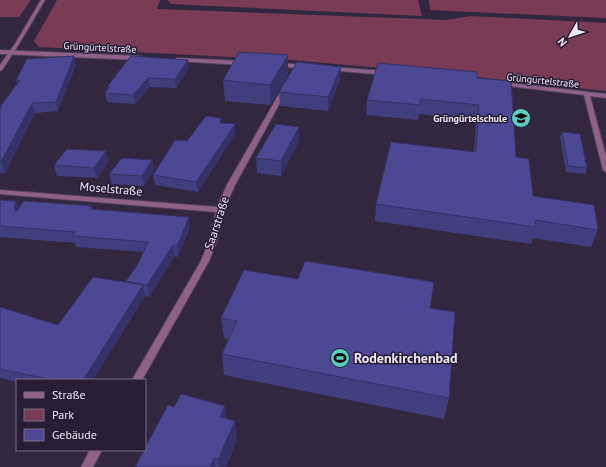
<svg xmlns="http://www.w3.org/2000/svg" width="606" height="467" viewBox="0 0 606 467" font-family="'PT Sans',sans-serif">
  <style>
    .green { fill: #7a3c54 }
    .lines { fill: none; stroke-linecap: round; stroke-linejoin: round }
    .minor-casing { stroke: #4d4259; stroke-width: 2 }
    .tertiary-casing { stroke: #4d4259; stroke-width: 2 }
    .minor { fill: #8f6188; fill-rule: evenodd }
    .tertiary { fill: #8f6188; fill-rule: evenodd }
    .wall { fill: #413e7e }
    .shaded-wall { fill: #353267 }
    .building { fill: #4c4893; stroke: #353267 }
    .labels { text-anchor: middle; stroke-width: 3; stroke-linejoin: round; paint-order: stroke }
    .far-street-label { font-size: 10px; fill: #efe8f8; stroke: #291d35 }
    .far-poi-label { font-size: 10px; font-weight: bold; fill: #efe8f8; stroke: #291d35; text-anchor: end }
    .street-label { font-size: 12px; fill: #efe8f8; stroke: #291d35 }
    .near-poi-label { font-size: 14px; font-weight: bold; fill: #efe8f8; stroke: #291d35; text-anchor: start }
  </style>
  <rect width="100%" height="100%" fill="#33273f"/>
  <path class="green" d="M0,0H31L19,17H0Z
    M57,0H160L157,9L447,20L471,16L606,23V91L427,72L291,60L39,47L34,41Z
    M167,0H418L422,16L171,4Z
    M429,0H606V18L430,10Z"/>
  <g class="lines">
    <defs>
      <path id="minor" d="M0,50L139,56L142,58L139,60L0,54Z
        M177,58L243,61L246,63L243,65L175,61V59Z
        M278,63L305,65L308,67L305,69L276,66V64Z
        M330,67L385,71L388,73L385,75L328,70L327,69Z
        M502,82L606,94V98L590,96L606,156V172L603,170L584,95L500,85L499,84Z
        M283,87L288,88L235,185L224,210L217,241L209,261L142,380H132L201,261L209,241L216,212L0,194V190L217,207L227,185Z
        M90,450H102L93,467H81Z"/>
      <path id="tertiary" d="M41,0H45L19,44L2,70L0,71V65L15,44Z"/>
    </defs>
    <use href="#minor" class="minor-casing"/>
    <use href="#tertiary" class="tertiary-casing"/>
    <use href="#minor" class="minor"/>
    <use href="#tertiary" class="tertiary"/>
  </g>
  <path class="wall" d="M76,65L58,111L35,113L5,173H0V109L1,108L0,107L17,83L16,80Z
    M189,68L176,88L150,87L135,104L107,102L105,93L107,90V87Z
    M288,75L270,105L225,101L223,80Z
    M477,78L516,157L533,196L598,230L591,247L533,238L531,244L375,221L376,204L474,152L476,121L419,114L418,120L366,115L367,100Z
    M340,80L328,111L280,106L279,92Z
    M221,118V123L235,124V134L198,192L155,185L153,175L187,141Z
    M562,132L587,168L585,174L566,172L560,137Z
    M299,141L281,176L257,173L256,158Z
    M152,160L154,170L144,186L112,184L109,174Z
    M109,161L97,178L57,176L54,165Z
    M0,200L16,201L19,208L92,206L93,209L190,228L178,257L175,256L149,297L145,296L93,380H17V382L0,378V307L58,325L126,283V281L138,264L143,252L76,247L75,243L0,237Z
    M430,308L449,398L444,419L224,375L222,354L228,339L224,338L221,318Z
    M174,407L227,419L237,440L226,467H135Z"/>
  <path class="shaded-wall" d="M288,55V75L270,105V85Z
    M74,56L76,65L58,111L56,102Z
    M188,60L189,68L176,88L175,79Z
    M341,67L340,80L328,111V97Z
    M148,78L150,87L135,104L133,95Z
    M32,103L35,113L5,173L1,162Z
    M235,124V134L198,192L196,182Z
    M299,127V141L281,176V161Z
    M106,151L109,161L97,178L94,168Z
    M152,160L154,170L144,186L142,176Z
    M16,201L20,211L18,219L14,208Z
    M189,217L190,228L178,257L177,246Z
    M173,245L175,256L149,297L147,285Z
    M143,285L145,296L93,380H83Z
    M225,406L228,425L220,417Z
    M235,421L237,440L226,467H219L218,459Z
    M214,458L215,467H210Z"/>
  <path class="building" d="M239,52L288,55L270,85L223,80Z
    M74,56L56,102L32,103L1,162H0V109L2,107H0L20,80H16L27,59Z
    M131,56L188,60L175,79L148,78L133,95L105,93L110,87H107Z
    M297,62L341,67L328,97L279,92Z
    M378,63L477,72V78L511,81L516,157L529,159L533,196L594,205L598,230L535,220L536,227L376,204L391,142L476,152L479,105L421,99L420,105L367,100Z
    M206,116L221,118L220,123L235,124L196,182L153,175L175,140L187,141Z
    M276,124L299,127L281,161L256,158Z
    M562,132L580,134L587,168L568,166Z
    M67,149L106,151L94,168L54,165Z
    M122,158L152,160L142,176L109,174Z
    M0,200L16,201L14,208L16,212L24,201L92,206L90,209L189,217L177,246L173,245L147,285L126,281L138,264L148,242L73,236L75,232L0,226Z
    M305,261L434,282L430,308L455,312L449,398L222,354L237,321L221,318L244,270L298,279Z
    M93,277L143,285L83,380H53L0,369V307L58,325Z
    M181,394L225,406L220,417L235,421L218,459L214,458L210,467H135L144,450H145V448L168,405L174,407Z"/>
  <defs>
    <symbol id="school-disc" viewBox="-11 -11 22 22"><circle r="9.5" fill="#58cec0" stroke="#291d35"/><path d="M0-5L7-2L0 1L-7-2ZM-4 1L0 2.5L4 1V4Q0 6-4 4Z" fill="#111"/></symbol>
    <symbol id="stadium-disc" viewBox="-11 -11 22 22"><circle r="9.5" fill="#58cec0" stroke="#291d35"/><path d="M0-5a6.5 5 0 1 0 0 10a6.5 5 0 1 0 0-10ZM-3.5-1.8h7v3.6h-7Z" fill="#111"/></symbol>
  </defs>
  <g fill-rule="evenodd">
    <use href="#school-disc" x="510" y="107" width="22" height="22"/>
    <use href="#stadium-disc" x="329" y="347" width="22" height="22"/>
  </g>
  <g class="labels">
    <g class="far-street-label">
      <text transform="translate(100 47) rotate(3)" y="4">Grüngürtelstraße</text>
      <text transform="translate(543 80) rotate(6)" y="4">Grüngürtelstraße</text>
    </g>
    <g class="far-poi-label">
      <text x="507" y="122">Grüngürtelschule</text>
    </g>
    <g class="street-label">
      <text transform="translate(111 189) rotate(5)" y="4">Moselstraße</text>
      <text transform="translate(217 223) rotate(-72)" y="4">Saarstraße</text>
    </g>
    <g class="near-poi-label">
      <text x="354" y="363">Rodenkirchenbad</text>
    </g>
  </g>
  <rect x="16" y="379" width="130" height="72" fill="#291d35" stroke="#786e83"/>
  <rect x="24" y="392" width="20" height="6" fill="#8f6188" stroke="#786e83"/>
  <text x="52" y="399" font-size="12" fill="#efe8f8">Straße</text>
  <rect x="24" y="409" width="20" height="12" fill="#7a3c54" stroke="#786e83"/>
  <text x="52" y="419" font-size="12" fill="#efe8f8">Park</text>
  <rect x="24" y="429" width="20" height="12" fill="#4c4893" stroke="#786e83"/>
  <text x="52" y="439" font-size="12" fill="#efe8f8">Gebäude</text>
  <g transform="translate(570 36) rotate(231)" stroke="#291d35" stroke-width="3" paint-order="stroke">
  <path d="M0-3L7 15L0 10L-7 15Z" fill="#efe8f8"/>
  <text y="-6" font-size="11" font-weight="bold" text-anchor="middle" fill="#efe8f8">N</text>
  </g>
</svg>
